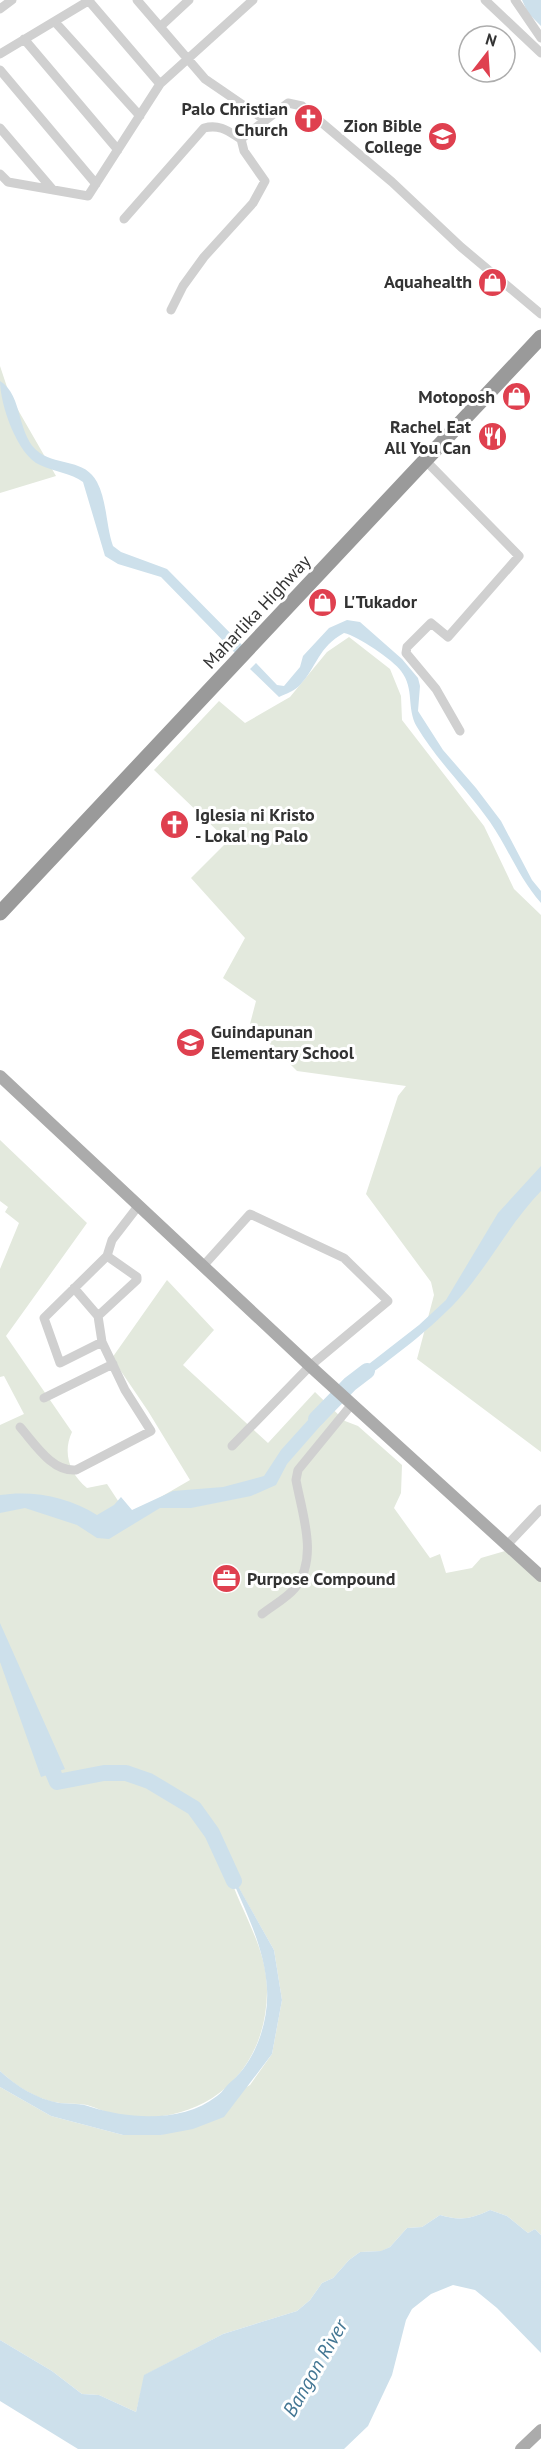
<svg xmlns="http://www.w3.org/2000/svg" width="541" height="2449" viewBox="0 0 541 2449" font-family="'PT Sans',sans-serif">
  <style>
    .green { fill: #e3e9dd }
    .water { fill: #cde0eb }
    .lines { fill: none; stroke-linecap: round; stroke-linejoin: round }
    .river { stroke: #cde0eb; stroke-width: 16 }
    .minor { stroke: #d0d0d0; stroke-width: 9 }
    .major { stroke: #ababab; stroke-width: 12 }
    .highway { stroke: #9a9a9a; stroke-width: 15 }
    .labels { text-anchor: middle; stroke-width: 6; stroke-linejoin: round; paint-order: stroke }
    .poi-label { font-size: 18px; font-weight: bold; fill: #333; stroke: #fff; text-anchor: end }
    .street-label { font-size: 18px; fill: #333; stroke: #fff }
    .water-label { font-size: 20px; font-style: italic; fill: #437693; stroke: #fff }
  </style>
  <rect width="100%" height="100%" fill="#fff"/>
  <path class="green" d="M0,366L10,396L56,476L0,493Z
    M349,637L390,669L401,696L402,720L484,826L514,889L541,915V1452L417,1359L434,1295L431,1282L366,1194L398,1096L406,1086L297,1071L250,1024L256,1001L223,978L245,938L191,878L228,841L154,770L219,701L245,723L290,697L327,652Z
    M0,1140L87,1223L6,1336L72,1432C62,1453 70,1474 87,1488L107,1484L128,1516L190,1480L148,1411L112,1358L167,1280L214,1330L183,1365L268,1443L315,1392L345,1421L358,1426L402,1465L401,1493L394,1508L430,1558L440,1554L446,1573L472,1568L481,1558L505,1551L541,1582V2235L535,2229L528,2233L507,2216L490,2210C471,2219 460,2221 440,2215L422,2227L407,2228L390,2247L382,2251L360,2252L349,2260L333,2278L322,2283L310,2300L297,2311L223,2334L145,2375L136,2412L99,2395L82,2394L52,2371L0,2340V2087L51,2116L123,2135H161L250,2085L272,2054L282,2000L274,1950L227,1867C238,1908 268,1947 267,1992C266,2076 200,2129 118,2115C107,2113 97,2108 87,2105C78,2103 69,2104 60,2103C37,2100 16,2086 0,2071V1425L24,1414L4,1376L0,1377V1269L19,1223L5,1212L8,1207L0,1201Z"/>
  <path class="water" d="M522,0H541V26L528,13Z
    M0,381C24,396 16,437 40,453C59,466 85,459 97,482C107,501 106,526 113,546L121,552L167,569L244,647L236,654L161,577L118,564L105,556L83,482C71,473 54,472 40,465C17,455 0,404 0,381Z
    M347,620L360,622L402,659L418,678L420,686L418,711L443,750L476,788L501,821L532,880L541,891V903C519,878 508,848 490,822C467,789 438,762 417,727C406,708 415,689 401,671C393,660 358,636 344,633C318,647 317,667 300,685C296,690 286,694 279,697L250,669L256,663L277,685L284,686L300,667L303,656L329,628Z
    M541,1166V1191C511,1222 491,1261 463,1294C435,1327 388,1361 353,1387L347,1381L419,1325L446,1300L498,1213Z
    M327,1399L336,1408L287,1464L276,1485L251,1496L191,1508H160L109,1539L97,1538L77,1525L25,1508L0,1513V1495C33,1490 69,1497 97,1515L114,1505L121,1497L132,1510L173,1491L223,1487L264,1476L281,1450Z
    M0,1623L65,1769L41,1777L0,1662Z
    M224,1861L274,1950L282,2000L272,2054L224,2117L193,2129L161,2135H123L51,2116L0,2087V2071C16,2086 37,2099 59,2103C70,2104 81,2103 91,2107C129,2119 183,2123 217,2096C223,2092 227,2084 233,2080C256,2059 269,2021 267,1989C265,1945 241,1902 224,1861Z
    M490,2210L507,2216L528,2233L535,2229L541,2235V2353L497,2308L475,2290L453,2285L431,2294L412,2309L406,2320L392,2375L368,2426L344,2449H78L0,2401V2340L52,2371L82,2394L99,2395L136,2412L144,2375L223,2334L297,2311L310,2300L322,2283L333,2278L349,2260L360,2252L381,2251L390,2247L407,2228L422,2227L440,2215C460,2221 471,2219 490,2210Z"/>
  <g class="lines">
    <path class="river" d="M316,1419L350,1384L367,1371
      M45,1753L57,1782L104,1773H126L149,1781L194,1808L212,1833L234,1881"/>
    <path class="minor" d="M137,0L205,79L265,120
      M485,0L541,53
      M515,0L541,38
      M89,1L160,84
      M0,9L12,0
      M55,22L140,116
      M161,26L189,0
      M24,39L118,150
      M0,54L90,0
      M0,70L96,184
      M0,128L53,190
      M241,139L288,103L302,106L392,182L461,247L541,314
      M0,174L8,182L88,196L160,84L253,0
      M124,219L204,128C220,124 228,131 241,139L244,151L265,181L253,203L204,257L183,286L171,310
      M426,461L519,556L448,637L431,623L407,647L406,653L436,689L460,731
      M204,1265L250,1214L344,1258L388,1301L310,1366L232,1446
      M74,1288L98,1316L102,1342L60,1363L44,1318L107,1256L112,1240L139,1205
      M98,1316L137,1280V1277L107,1256
      M44,1398L113,1364
      M20,1427C35,1444 52,1472 76,1470L151,1431L125,1390L102,1342
      M507,1545L541,1509
      M262,1614C272,1606 287,1598 295,1588C319,1558 302,1514 296,1480L298,1470L352,1404"/>
    <path class="major" d="M0,1076L310,1366L541,1576
      M521,2449L541,2430"/>
    <path class="highway" d="M0,913L541,337"/>
  </g>
  <defs>
    <symbol id="church-disc" viewBox="-11 -11 22 22"><circle r="9.5" fill="#df404f" stroke="#fff"/><path d="M-1.2-6h2.4v3.5h3.3v2.4h-3.3V6h-2.4V-.1h-3.3v-2.4h3.3Z" fill="#fff"/></symbol>
    <symbol id="university-disc" viewBox="-11 -11 22 22"><circle r="9.5" fill="#df404f" stroke="#fff"/><path d="M0-5L7-2L0 1L-7-2ZM-4 1L0 2.5L4 1V4Q0 6-4 4Z" fill="#fff"/></symbol>
    <symbol id="shop-disc" viewBox="-11 -11 22 22"><circle r="9.5" fill="#df404f" stroke="#fff"/><path d="M-5-2.5h2.3a2.7 3.5 0 0 1 5.4 0H5L5.5 6h-11ZM-1.5-2.5h3a1.5 2.3 0 0 0-3 0Z" fill="#fff"/></symbol>
    <symbol id="restaurant-disc" viewBox="-11 -11 22 22"><circle r="9.5" fill="#df404f" stroke="#fff"/><path d="M-5-6h1v4h1v-4h1v4h1v-4h1v5L-1.5 .5V6h-2V.5L-5-1ZM5-6V6H3V1.5H1.5Q1.5-4 5-6Z" fill="#fff"/></symbol>
    <symbol id="school-disc" viewBox="-11 -11 22 22"><circle r="9.5" fill="#df404f" stroke="#fff"/><path d="M0-5L7-2L0 1L-7-2ZM-4 1L0 2.5L4 1V4Q0 6-4 4Z" fill="#fff"/></symbol>
    <symbol id="office-disc" viewBox="-11 -11 22 22"><circle r="9.5" fill="#df404f" stroke="#fff"/><path d="M-6-3h4V-5.5h4V-3h4V5H-6ZM-1-4.5V-3h2v-1.5ZM-6 0V1H6V0Z" fill="#fff"/></symbol>
  </defs>
  <g fill-rule="evenodd">
    <use href="#church-disc" x="292" y="102" width="33" height="33"/>
    <use href="#university-disc" x="426" y="120" width="33" height="33"/>
    <use href="#shop-disc" x="476" y="266" width="33" height="33"/>
    <use href="#shop-disc" x="500" y="380" width="33" height="33"/>
    <use href="#restaurant-disc" x="476" y="420" width="33" height="33"/>
    <use href="#shop-disc" x="306" y="586" width="33" height="33"/>
    <use href="#church-disc" x="158" y="808" width="33" height="33"/>
    <use href="#school-disc" x="174" y="1026" width="33" height="33"/>
    <use href="#office-disc" x="210" y="1562" width="33" height="33"/>
  </g>
  <g class="labels">
    <g class="poi-label">
      <text x="288" y="115">Palo Christian<tspan x="288" dy="21">Church</tspan></text>
      <text x="422" y="132">Zion Bible<tspan x="422" dy="21">College</tspan></text>
      <text x="472" y="288">Aquahealth</text>
      <text x="495" y="403">Motoposh</text>
      <text x="471" y="433">Rachel Eat<tspan x="471" dy="21">All You Can</tspan></text>
      <text x="344" y="608" text-anchor="start">L'Tukador</text>
      <text x="195" y="821" text-anchor="start">Iglesia ni Kristo<tspan x="195" dy="21">- Lokal ng Palo</tspan></text>
      <text x="211" y="1038" text-anchor="start">Guindapunan<tspan x="211" dy="21">Elementary School</tspan></text>
      <text x="247" y="1585" text-anchor="start">Purpose Compound</text>
    </g>
    <g class="street-label">
      <text transform="translate(257 612) rotate(-47)" y="6">Maharlika Highway</text>
    </g>
    <g class="water-label">
      <text transform="translate(315 2368) rotate(-60)" y="7">Bangon River</text>
    </g>
  </g>
  <g transform="translate(487 54) rotate(17)"><circle r="28" fill="#ffffff" stroke="#adadad" stroke-width="1.5"/>
  <path d="M0-4.5L10 22L0 15L-10 22Z" fill="#df404f"/>
  <text y="-9" font-size="16" font-weight="bold" text-anchor="middle" fill="#333333">N</text>
  </g>
</svg>
